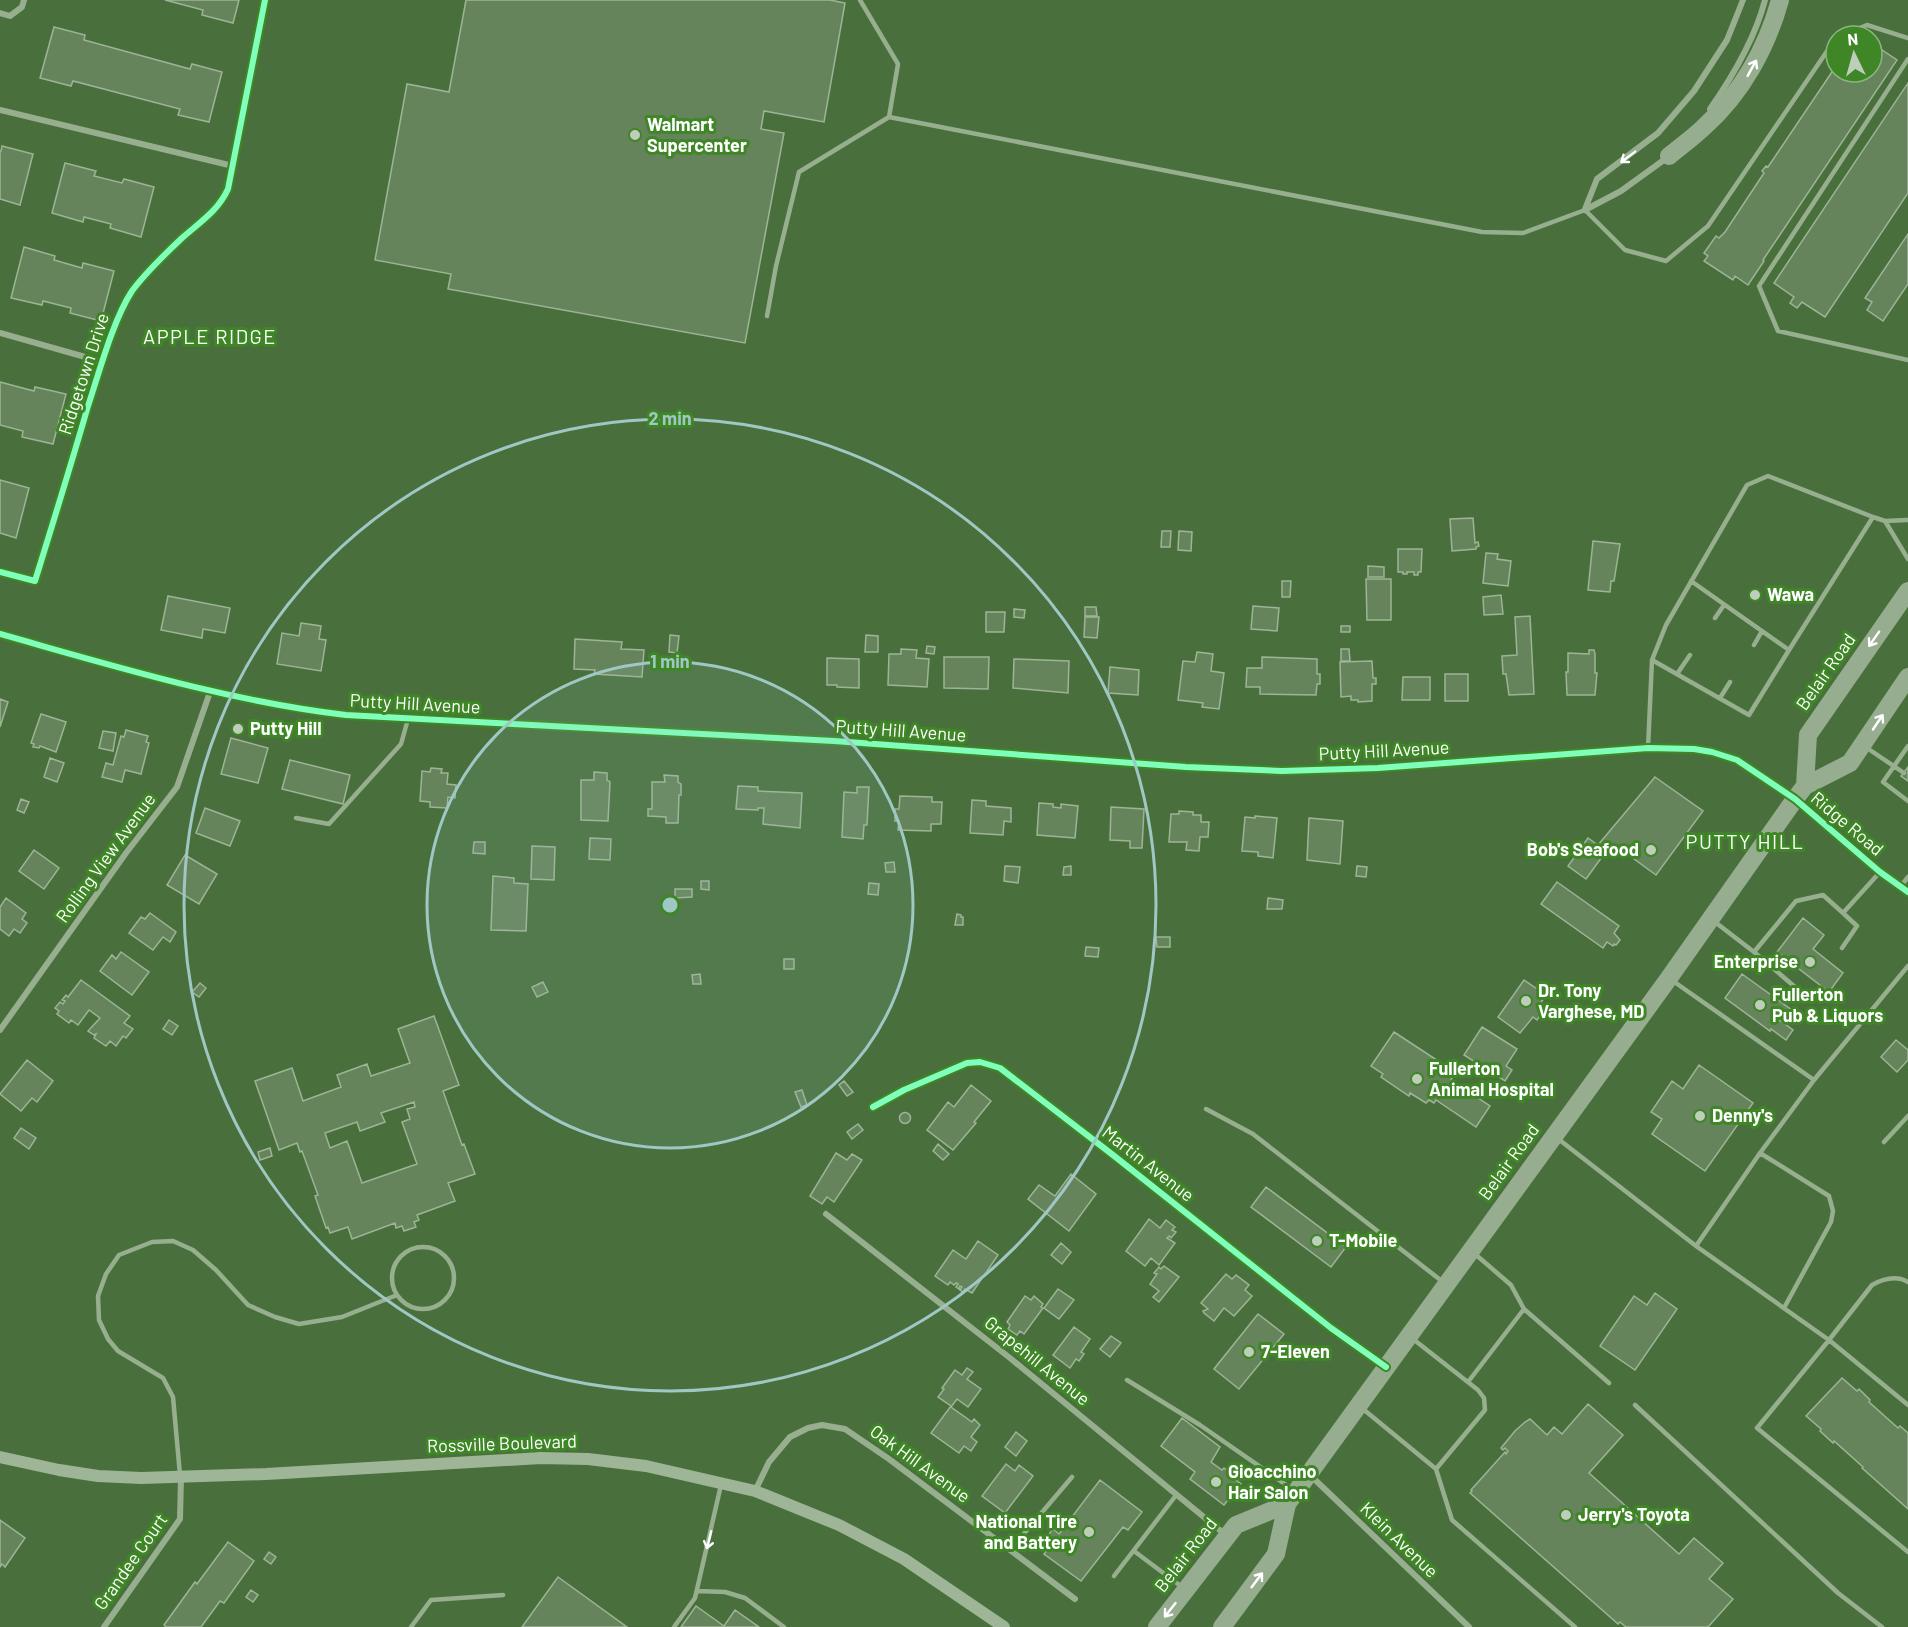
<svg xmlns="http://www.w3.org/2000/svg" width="1908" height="1627" viewBox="0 0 1908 1627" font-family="Barlow,sans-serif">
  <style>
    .building { fill: #66845c; stroke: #9db496; stroke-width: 1.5; fill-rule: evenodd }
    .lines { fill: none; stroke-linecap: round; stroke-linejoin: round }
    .lane { stroke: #97af8f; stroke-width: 4.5 }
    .street { stroke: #97af8f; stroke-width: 6 }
    .secondary { stroke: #9eb597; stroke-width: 12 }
    .highway { stroke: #97ad8f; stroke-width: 18 }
    .cycleway-casing { stroke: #3e8626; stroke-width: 10 }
    .cycleway { stroke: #80ffba; stroke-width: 6 }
    .oneway { stroke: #fff }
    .ring { fill: none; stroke: #9fc8c5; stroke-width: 3 }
    .poi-dot { fill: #bfcdbb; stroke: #3e8626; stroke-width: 2 }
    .labels { text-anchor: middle; stroke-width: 6; stroke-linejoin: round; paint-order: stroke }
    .poi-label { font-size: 18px; font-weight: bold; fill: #fff; stroke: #3e8626; text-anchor: start }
    .street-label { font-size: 18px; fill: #fff; stroke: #3e8626 }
    .neighbourhood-label { font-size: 20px; letter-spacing: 1.5px; fill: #fff; stroke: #3e8626 }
    .centre { fill: #9fc8c5; stroke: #3e8626; stroke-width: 3 }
    .ring-label { font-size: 18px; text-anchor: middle; font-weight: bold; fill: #9fc8c5; stroke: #3e8626; stroke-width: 6; stroke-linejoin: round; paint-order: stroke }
  </style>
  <rect width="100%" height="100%" fill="#49703c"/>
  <path class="building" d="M165,0H239L233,23L202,15L203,10Z
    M466,0H830L845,3L824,122L764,111L761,129L784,133L745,343L448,289L451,274L375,260L407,84L449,92Z
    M54,27L85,35L84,40L190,69L192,64L222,72L209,122L178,115L180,109L73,81L71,86L40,78Z
    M1873,44L1897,60L1763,260L1764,261L1748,285L1735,276L1733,280L1704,261L1708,256L1704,253L1716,236L1719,238L1725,232L1764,173L1762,171L1766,166L1768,167L1836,66V72H1872Z
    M1908,83V193L1825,317L1802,302L1797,308L1790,303L1794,297L1774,283Z
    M2,146L33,154L20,205L0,199V151H1Z
    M65,163L96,171L94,176L122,183L124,179L154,187L141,237L110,228L111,224L84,217L83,222L52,213Z
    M1908,234V284L1883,321L1867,310L1872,302L1865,298Z
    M24,247L55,256L54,260L82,268L83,263L114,271L101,321L70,313L71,308L43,301L42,305L11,298Z
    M0,382L34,391L35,387L66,394L53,444L22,437L23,431L0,425Z
    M0,480L29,488L16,538L0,533Z
    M1473,518L1475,543L1478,542L1479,546L1476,547V549L1452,551L1450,519Z
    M1162,531H1171L1170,547H1161Z
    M1179,531L1192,532L1191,551L1178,550Z
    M1593,541L1620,544L1614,581H1611L1610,592L1588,590Z
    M1398,549H1422L1421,572H1418V575H1414V572H1407V574H1403V572H1398Z
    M1486,553L1498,554L1497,559L1511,561L1508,586L1483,583Z
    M1368,566L1384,567V577H1368Z
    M1366,579H1391V620H1367Z
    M1282,581H1291L1290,597H1282Z
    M1501,595L1503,614L1484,615L1483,597Z
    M168,596L230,608L225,633L203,629L202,638L161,630Z
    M1253,606L1279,608L1277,631L1251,629Z
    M1085,607H1096L1097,616H1085Z
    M1014,609L1025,610L1024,618L1014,617Z
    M986,612H1005L1004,632H986Z
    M1530,616L1534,694L1509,695L1506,674H1503L1502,656L1517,655L1515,617Z
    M1085,617H1099L1097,638L1084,637Z
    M301,623L321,626L319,639L326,640L321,671L277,664L282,633L299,636Z
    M1341,626H1350V632H1341Z
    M670,635L679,636L677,653L669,652Z
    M866,635L878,636V652H865Z
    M575,639L622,642L621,649L644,650L642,677L594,674L595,670L574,669Z
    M927,646L935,647L934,654L926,653Z
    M901,649L917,650L916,658L929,659L927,687L888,685L889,654H901Z
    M1341,649H1349L1350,661H1341Z
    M1589,650H1594L1595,654V673H1597L1595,695H1567L1566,672H1568V653L1589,654Z
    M1197,652L1213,654L1211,671L1224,673L1219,709L1202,707L1203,703L1178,700L1183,661L1195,662Z
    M944,657H989L988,689L944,688Z
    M1262,657L1317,659V674H1320V684H1317L1316,695L1260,694V687H1246L1247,668H1262Z
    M827,658L859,659V688L837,687V685H827Z
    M1014,659L1069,661L1068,693L1013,688Z
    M1372,661L1373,678H1376V684H1372V701L1358,702V700H1351V696L1341,697L1340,662Z
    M1110,667L1139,670L1138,695L1108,693Z
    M1445,674H1468V701H1445Z
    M1403,677H1430V700H1402Z
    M0,699L8,702L0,727Z
    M41,714L66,722L56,752L40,746L39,748L33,747L34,744L31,743Z
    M126,730L148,736L146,742L149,743L141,774L125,770L122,782L102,777L106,763L113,765L121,736L124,737Z
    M103,731L116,733L113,751L99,748Z
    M231,738L268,748L258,783L221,774Z
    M50,758L64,763L57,782L44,777Z
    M290,760L350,775L343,804L282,789Z
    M1908,767V781L1901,776Z
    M431,768L442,769L441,773H448L447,784L456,785L455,798L448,797L447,808L430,807V802L420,801L422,771L430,772Z
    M594,772L607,773V780L610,782L608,821L581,820V780H594Z
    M664,775L678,776V782L681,784V795H679L678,823H666V817L648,816V809H652V782H665Z
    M1655,777L1703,811L1656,875L1619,848L1607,850L1586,879L1568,866L1588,838L1598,845Z
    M738,786L758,787V791L802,793L800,828L763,824L764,808H758V810L736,809Z
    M857,787H869L867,825H864L863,839L842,837L844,792L857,793Z
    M900,796L932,797V802H942L941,824H931V831L898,830L899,821H895V809H899Z
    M21,799L29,802L24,813L17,810Z
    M972,800L986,801V806L1011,808V822L1004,821L1003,835L970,833Z
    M1039,803L1053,804V807L1061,808V804L1078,806L1075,838L1037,835Z
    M1111,807L1144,809L1142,848H1130V841L1110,840Z
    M205,808L240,821L230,846L196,833Z
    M1179,811L1193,812V815H1201V822H1209L1208,837H1200L1199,851L1186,850L1187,842H1169L1171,814H1179Z
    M1255,816L1277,818L1273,858L1258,856V852L1242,851L1245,817L1255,818Z
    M1309,818L1343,821L1340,864L1307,860Z
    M590,838L611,839L610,860L589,859Z
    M474,842H485V854L473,853Z
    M532,846L555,847L554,880L531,879Z
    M34,850L59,868L44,889L19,871Z
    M185,855L217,874L199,904L167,885Z
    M894,862L895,872H886L885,863Z
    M1005,866L1020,867L1018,883L1004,881Z
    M1071,866V875H1063L1064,867Z
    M1357,866L1367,867L1366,877L1356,876Z
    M493,876L514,878V883L528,884L526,931L491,930Z
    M701,881H709V890L701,889Z
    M1557,882L1619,926L1614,933L1620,940L1616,945L1614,944L1613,946L1607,942L1603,948L1541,904Z
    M869,883L879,884L878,895L868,894Z
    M675,889H692V897L675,898Z
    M6,898L26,913L22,919L27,923L20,933L14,929L9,936L0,929V907Z
    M1268,898L1283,900L1282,909H1267Z
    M150,913L176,932L170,942L163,937L153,950L129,933L141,917L145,919Z
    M957,914L961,915V917H963V925H955Z
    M1803,918L1824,935L1813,949L1843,973L1829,992L1777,952Z
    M1156,937H1170V947H1157Z
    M1086,947L1099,948L1098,957L1085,956Z
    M121,952L149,972L132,995L100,971L112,955L116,959Z
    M784,959H794V969H784Z
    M700,974L701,984H693L692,975Z
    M1742,974L1796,1013L1789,1023L1787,1022L1786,1023L1779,1018L1778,1019L1793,1030L1786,1040L1771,1029L1770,1031L1725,998Z
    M81,980L130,1016L124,1023L133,1029L126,1038L123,1036L116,1046L110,1041L106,1046L94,1038L96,1034L94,1035L88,1031L100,1018L89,1010L78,1025L71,1020L69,1023L57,1014L59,1011L55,1008L60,1002L63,1004L65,1001L62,1000L66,995L68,997Z
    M1524,980L1546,995L1538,1007L1544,1010L1537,1020L1533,1017L1520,1033L1498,1017Z
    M543,982L548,992L537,997L532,987Z
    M200,983L206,988L199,997L192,992Z
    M434,1016L459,1085L443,1091L462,1145L464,1144L475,1174L448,1183L455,1201L417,1215L419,1220L414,1222L416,1227L404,1231L402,1226L396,1228L395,1223L352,1239L348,1227L330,1233L328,1227L326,1228L315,1196L318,1195L302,1151L300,1152L297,1143L279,1150L255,1081L292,1068L303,1101L341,1087L337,1075L367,1064L371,1076L410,1063L398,1029ZM414,1102L415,1107L407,1109L410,1119L402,1122L417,1164L362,1183L347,1141L330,1148L325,1133L357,1122L360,1131L385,1122L381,1113Z
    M169,1020L178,1026L172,1035L163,1029Z
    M1482,1027L1517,1049L1506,1066L1512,1070L1505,1081L1464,1055Z
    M1394,1032L1449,1068L1447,1072L1453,1076L1451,1080L1490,1106L1476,1127L1436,1100L1434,1103L1429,1100L1426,1103L1410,1093L1409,1096L1381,1077L1383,1074L1371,1066Z
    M1896,1040L1908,1050V1060L1897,1072L1881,1057Z
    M27,1060L53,1081L37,1102L32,1098L21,1111L0,1094Z
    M1699,1065L1753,1103L1705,1171L1652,1134L1662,1119L1651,1112L1672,1081L1683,1089Z
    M844,1081L853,1092L847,1096L839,1085Z
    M971,1085L991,1101L974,1122L976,1123L953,1150L927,1130L948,1102L954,1107Z
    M802,1090L807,1105L801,1107L795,1092Z
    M899.5 1118a5.5 5.5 0 1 1 11 0a5.5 5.5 0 1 1-11 0Z
    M858,1124L863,1130L852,1139L847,1132Z
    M21,1128L36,1138L29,1149L14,1138Z
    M938,1144L949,1154L943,1160L933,1151Z
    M270,1148L272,1156L260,1160L258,1152Z
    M836,1153L847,1160L852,1154L862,1160L834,1202L827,1197L822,1204L810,1196Z
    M1071,1174L1096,1194L1069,1231L1028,1199L1039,1185L1055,1196Z
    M1266,1187L1346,1247L1331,1267L1251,1207Z
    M1149,1219L1160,1228L1166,1220L1175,1227L1172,1230L1176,1232L1171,1238L1169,1236L1167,1238L1175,1243L1159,1265L1151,1258L1145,1266L1126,1251Z
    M978,1241L998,1255L972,1293L965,1289L963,1292L960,1290L962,1287L960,1286L959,1289L956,1287L958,1284L956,1283L954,1285L950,1282L948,1285L935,1276L953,1250L966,1259Z
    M1061,1243L1071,1252L1062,1264L1051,1255Z
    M1164,1266L1179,1277L1159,1302L1153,1297L1159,1291L1150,1284L1157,1274L1154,1273L1159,1267L1161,1269Z
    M1226,1274L1232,1279L1236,1275L1249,1285L1245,1290L1252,1296L1234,1316L1224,1308L1214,1321L1204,1313L1203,1311L1208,1309L1201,1303Z
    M1058,1289L1074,1300L1059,1319L1044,1308Z
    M1655,1293L1677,1309L1635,1370L1600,1346L1634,1296L1647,1305Z
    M1025,1296L1031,1300L1034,1296L1043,1304L1041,1307L1043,1308L1024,1334L1020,1331L1017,1335L1008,1329L1010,1325L1007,1322Z
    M1258,1314L1284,1334L1239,1389L1214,1369Z
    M1074,1327L1090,1339L1081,1352L1084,1354L1079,1361L1076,1359L1070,1368L1053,1355Z
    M1111,1336L1121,1343L1110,1357L1100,1349Z
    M967,1368L973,1372L967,1379L981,1389L968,1407L957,1399L951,1407L972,1422L974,1419L980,1425L971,1437L977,1442L971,1451L964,1446L959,1453L931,1433L951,1406L938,1397L944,1389L942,1388L955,1370L962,1375Z
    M1842,1378L1857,1391L1859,1389L1870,1400L1869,1402L1898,1428L1900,1426L1908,1433V1509L1862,1468L1863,1467L1834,1441L1833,1443L1820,1431L1821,1429L1806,1416Z
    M1588,1404L1623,1435L1589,1473L1679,1554L1694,1538L1723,1563L1709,1579L1733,1599L1708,1627H1626L1620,1622L1618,1624L1470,1493L1472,1491L1471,1490L1505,1452L1506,1454L1508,1451L1505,1448L1503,1450L1501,1448L1515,1431L1525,1422L1530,1419L1547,1435L1554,1427L1562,1434Z
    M1182,1418L1220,1447L1211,1462L1222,1470L1224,1468L1229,1472L1228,1474L1241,1484L1224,1505L1190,1479L1195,1472L1161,1446Z
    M1016,1432L1027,1441L1016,1456L1005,1447Z
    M1006,1464L1015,1471L1019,1465L1033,1476L1005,1513L982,1496Z
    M1100,1480L1142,1512L1128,1530L1123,1527L1081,1581L1044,1554L1049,1548L1042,1543L1053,1529L1059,1534Z
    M0,1520L25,1538L5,1567L2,1564L0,1567Z
    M228,1542L254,1561L224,1603L220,1601L201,1627H166L164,1625L195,1582L197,1584Z
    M269,1552L276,1557L271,1564L264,1559Z
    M558,1577L627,1627H522Z
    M251,1590L258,1595L253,1602L246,1597Z
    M696,1606L724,1626L735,1610L759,1627H681Z"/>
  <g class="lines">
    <path class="lane" d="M860,0L898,64L889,117
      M1840,36L1867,25L1908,38
      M1908,59L1759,286L1778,331L1908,360
      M767,316L776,266L799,172L889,117L1482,232L1523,233L1585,210L1625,250L1666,261L1708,226L1836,38
      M1885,521L1908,559
      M1691,581L1789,650L1873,517
      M1715,618L1724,605
      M1754,645L1762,631
      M1652,660L1749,715L1789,650
      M1677,674L1690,655
      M1720,698L1730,682
      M1908,746L1883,782L1908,801
      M1648,748L1652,660L1666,625L1747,485L1768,476L1873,517L1885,521L1908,520
      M1867,748L1904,773
      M296,818L329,824L401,744L408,719
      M1901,886L1908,877
      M1715,922L1754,952L1808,998
      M1842,948L1857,926L1843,913
      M1754,952L1796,901L1823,895L1843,913L1880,872
      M1673,981L1814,1080L1908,966
      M1206,1109L1253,1134L1443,1282
      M1557,1138L1696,1246L1829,1340L1872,1285C1883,1279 1896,1275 1908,1282
      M1884,1142L1908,1116
      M1760,1153L1829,1196L1833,1211L1831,1222L1784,1308
      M1696,1246L1760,1153L1814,1080
      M392 1278a31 31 0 1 1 62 0a31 31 0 1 1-62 0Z
      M1475,1254L1511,1285L1524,1309L1609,1383
      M1413,1339L1478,1390L1484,1398L1485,1410L1436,1469
      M1127,1380L1200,1425L1292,1489
      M1468,1382L1524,1309
      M1635,1405L1838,1593L1882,1627
      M1908,1405L1829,1340L1757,1428L1908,1552
      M1363,1409L1436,1469L1452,1520L1575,1627
      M180,1475L173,1397L163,1378L118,1351L108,1339L99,1320L98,1296L106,1274L119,1255L152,1242L173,1241L193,1250L216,1270L248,1305L275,1317L299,1324L342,1317L397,1295
      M1010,1550L1072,1477
      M1134,1551L1182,1587
      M1114,1576L1177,1494
      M697,1591L725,1592L745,1598L784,1627
      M411,1627L431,1600L503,1595
      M674,1627L695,1598L721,1485"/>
    <path class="street" d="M0,13L10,16L22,7L24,0
      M1710,109C1733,76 1755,39 1765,0
      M0,110L233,166
      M1585,209L1597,179L1658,133L1694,91L1727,40L1743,0
      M1585,210L1621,191L1668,157
      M0,333L103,362
      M0,572L35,581C53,523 71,465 88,406C99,373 113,320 132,291C146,272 165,254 182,238C200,222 218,211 228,189L265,0
      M0,634C114,666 228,701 346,715L834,741L1186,767L1282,771L1378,768L1648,748L1694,749L1712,752L1737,760L1795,799L1880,872L1908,892
      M0,1030L126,853L177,787L210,692
      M873,1107L904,1090L967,1063L980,1062L1000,1068L1113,1155L1331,1328L1386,1367
      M826,1214L1010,1358L1227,1536
      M1310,1475L1469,1627
      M755,1491L769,1462L790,1437L808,1428L822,1425L845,1429L889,1459L1075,1599
      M104,1627L180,1519L181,1478"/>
    <path class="secondary" d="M0,1457L59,1470L98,1476L141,1478L266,1474L541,1458L588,1459L646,1466L755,1491L839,1525L904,1559L1004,1627"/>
    <path class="highway" d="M1669,156C1681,146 1694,137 1705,126C1742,93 1767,47 1780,0
      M1805,786L1808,735L1908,591
      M1157,1627L1236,1525L1287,1504
      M1222,1627L1276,1554L1287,1504L1669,978L1795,799L1805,786L1850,763L1908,677"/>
    <defs>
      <path id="cycleway" d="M0,572L35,581C53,523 71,465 88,406C99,373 113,320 132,291C146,272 165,254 182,238C200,222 218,211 228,189L265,0
        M0,634C114,666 228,701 346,715L834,741L1186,767L1282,771L1378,768L1648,748L1694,749L1712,752L1737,760L1795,799L1880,872L1908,892
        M873,1107L904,1090L967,1063L980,1062L1000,1068L1113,1155L1331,1328L1386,1367"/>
    </defs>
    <use href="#cycleway" class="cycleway-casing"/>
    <use href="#cycleway" class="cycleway"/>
  </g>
  <defs><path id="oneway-shaft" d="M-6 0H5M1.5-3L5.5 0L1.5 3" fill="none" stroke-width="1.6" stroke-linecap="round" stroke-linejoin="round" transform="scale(1.5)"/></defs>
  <g class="oneway">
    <use href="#oneway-shaft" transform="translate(1752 68) rotate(-61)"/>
    <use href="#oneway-shaft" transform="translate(1628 157) rotate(143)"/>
    <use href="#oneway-shaft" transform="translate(1874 639) rotate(125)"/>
    <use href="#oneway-shaft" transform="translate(1878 722) rotate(-56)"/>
    <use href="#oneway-shaft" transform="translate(709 1540) rotate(104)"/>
    <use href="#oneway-shaft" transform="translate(1257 1580) rotate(-53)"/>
    <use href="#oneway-shaft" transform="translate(1170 1610) rotate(128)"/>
  </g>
  <circle cx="670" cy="905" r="243" fill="#9fc8c5" fill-opacity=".12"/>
  <g class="ring">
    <circle cx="670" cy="905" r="243"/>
    <circle cx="670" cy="905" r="486"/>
  </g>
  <g class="poi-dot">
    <circle cx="635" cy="135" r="6"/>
    <circle cx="1755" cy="595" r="6"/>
    <circle cx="238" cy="729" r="6"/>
    <circle cx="1651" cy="850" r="6"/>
    <circle cx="1810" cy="962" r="6"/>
    <circle cx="1526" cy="1001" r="6"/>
    <circle cx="1760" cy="1005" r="6"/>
    <circle cx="1417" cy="1079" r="6"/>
    <circle cx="1700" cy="1116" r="6"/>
    <circle cx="1317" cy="1241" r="6"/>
    <circle cx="1249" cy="1352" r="6"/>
    <circle cx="1216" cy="1482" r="6"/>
    <circle cx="1566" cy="1515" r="6"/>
    <circle cx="1089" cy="1532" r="6"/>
  </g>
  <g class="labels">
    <g class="poi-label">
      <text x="647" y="131">Walmart<tspan x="647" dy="21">Supercenter</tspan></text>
      <text x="1767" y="601">Wawa</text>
      <text x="250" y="735">Putty Hill</text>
      <text x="1639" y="856" text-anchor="end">Bob's Seafood</text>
      <text x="1798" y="968" text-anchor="end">Enterprise</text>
      <text x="1538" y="997">Dr. Tony<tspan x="1538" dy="21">Varghese, MD</tspan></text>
      <text x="1772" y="1001">Fullerton<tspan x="1772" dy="21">Pub &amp; Liquors</tspan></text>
      <text x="1429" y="1075">Fullerton<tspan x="1429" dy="21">Animal Hospital</tspan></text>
      <text x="1712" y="1122">Denny's</text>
      <text x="1329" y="1247">T-Mobile</text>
      <text x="1261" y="1358">7-Eleven</text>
      <text x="1228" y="1478">Gioacchino<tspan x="1228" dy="21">Hair Salon</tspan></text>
      <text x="1578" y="1521">Jerry's Toyota</text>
      <text x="1077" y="1528" text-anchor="end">National Tire<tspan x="1077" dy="21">and Battery</tspan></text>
    </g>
    <g class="street-label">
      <text transform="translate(84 374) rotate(-72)" y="6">Ridgetown Drive</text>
      <text transform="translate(1826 672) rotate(-55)" y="6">Belair Road</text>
      <text transform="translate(415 704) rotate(3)" y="6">Putty Hill Avenue</text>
      <text transform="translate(901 731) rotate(4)" y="6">Putty Hill Avenue</text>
      <text transform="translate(1384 751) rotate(-3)" y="6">Putty Hill Avenue</text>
      <text transform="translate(1847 824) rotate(40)" y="6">Ridge Road</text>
      <text transform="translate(106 858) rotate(-54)" y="6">Rolling View Avenue</text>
      <text transform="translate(1509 1162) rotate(-54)" y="6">Belair Road</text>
      <text transform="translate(1148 1164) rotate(38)" y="6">Martin Avenue</text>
      <text transform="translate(1037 1361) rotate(39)" y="6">Grapehill Avenue</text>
      <text transform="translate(502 1444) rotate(-2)" y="6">Rossville Boulevard</text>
      <text transform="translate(920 1464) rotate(36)" y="6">Oak Hill Avenue</text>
      <text transform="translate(1399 1540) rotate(44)" y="6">Klein Avenue</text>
      <text transform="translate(1186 1555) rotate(-52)" y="6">Belair Road</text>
      <text transform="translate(131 1562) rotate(-55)" y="6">Grandee Court</text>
    </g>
    <g class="neighbourhood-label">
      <text x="210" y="344">APPLE RIDGE</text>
      <text x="1745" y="849">PUTTY HILL</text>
    </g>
  </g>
  <circle cx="670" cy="905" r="9" class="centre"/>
  <g class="ring-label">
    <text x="670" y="425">2 min</text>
    <text x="670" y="668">1 min</text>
  </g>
  <g transform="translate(1854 54) rotate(355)"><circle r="28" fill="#3e8626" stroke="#8bb67d" stroke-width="1.5"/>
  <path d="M0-4.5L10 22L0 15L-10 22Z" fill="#bfcdbb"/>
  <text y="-9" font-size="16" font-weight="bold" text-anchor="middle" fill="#ffffff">N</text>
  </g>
</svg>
